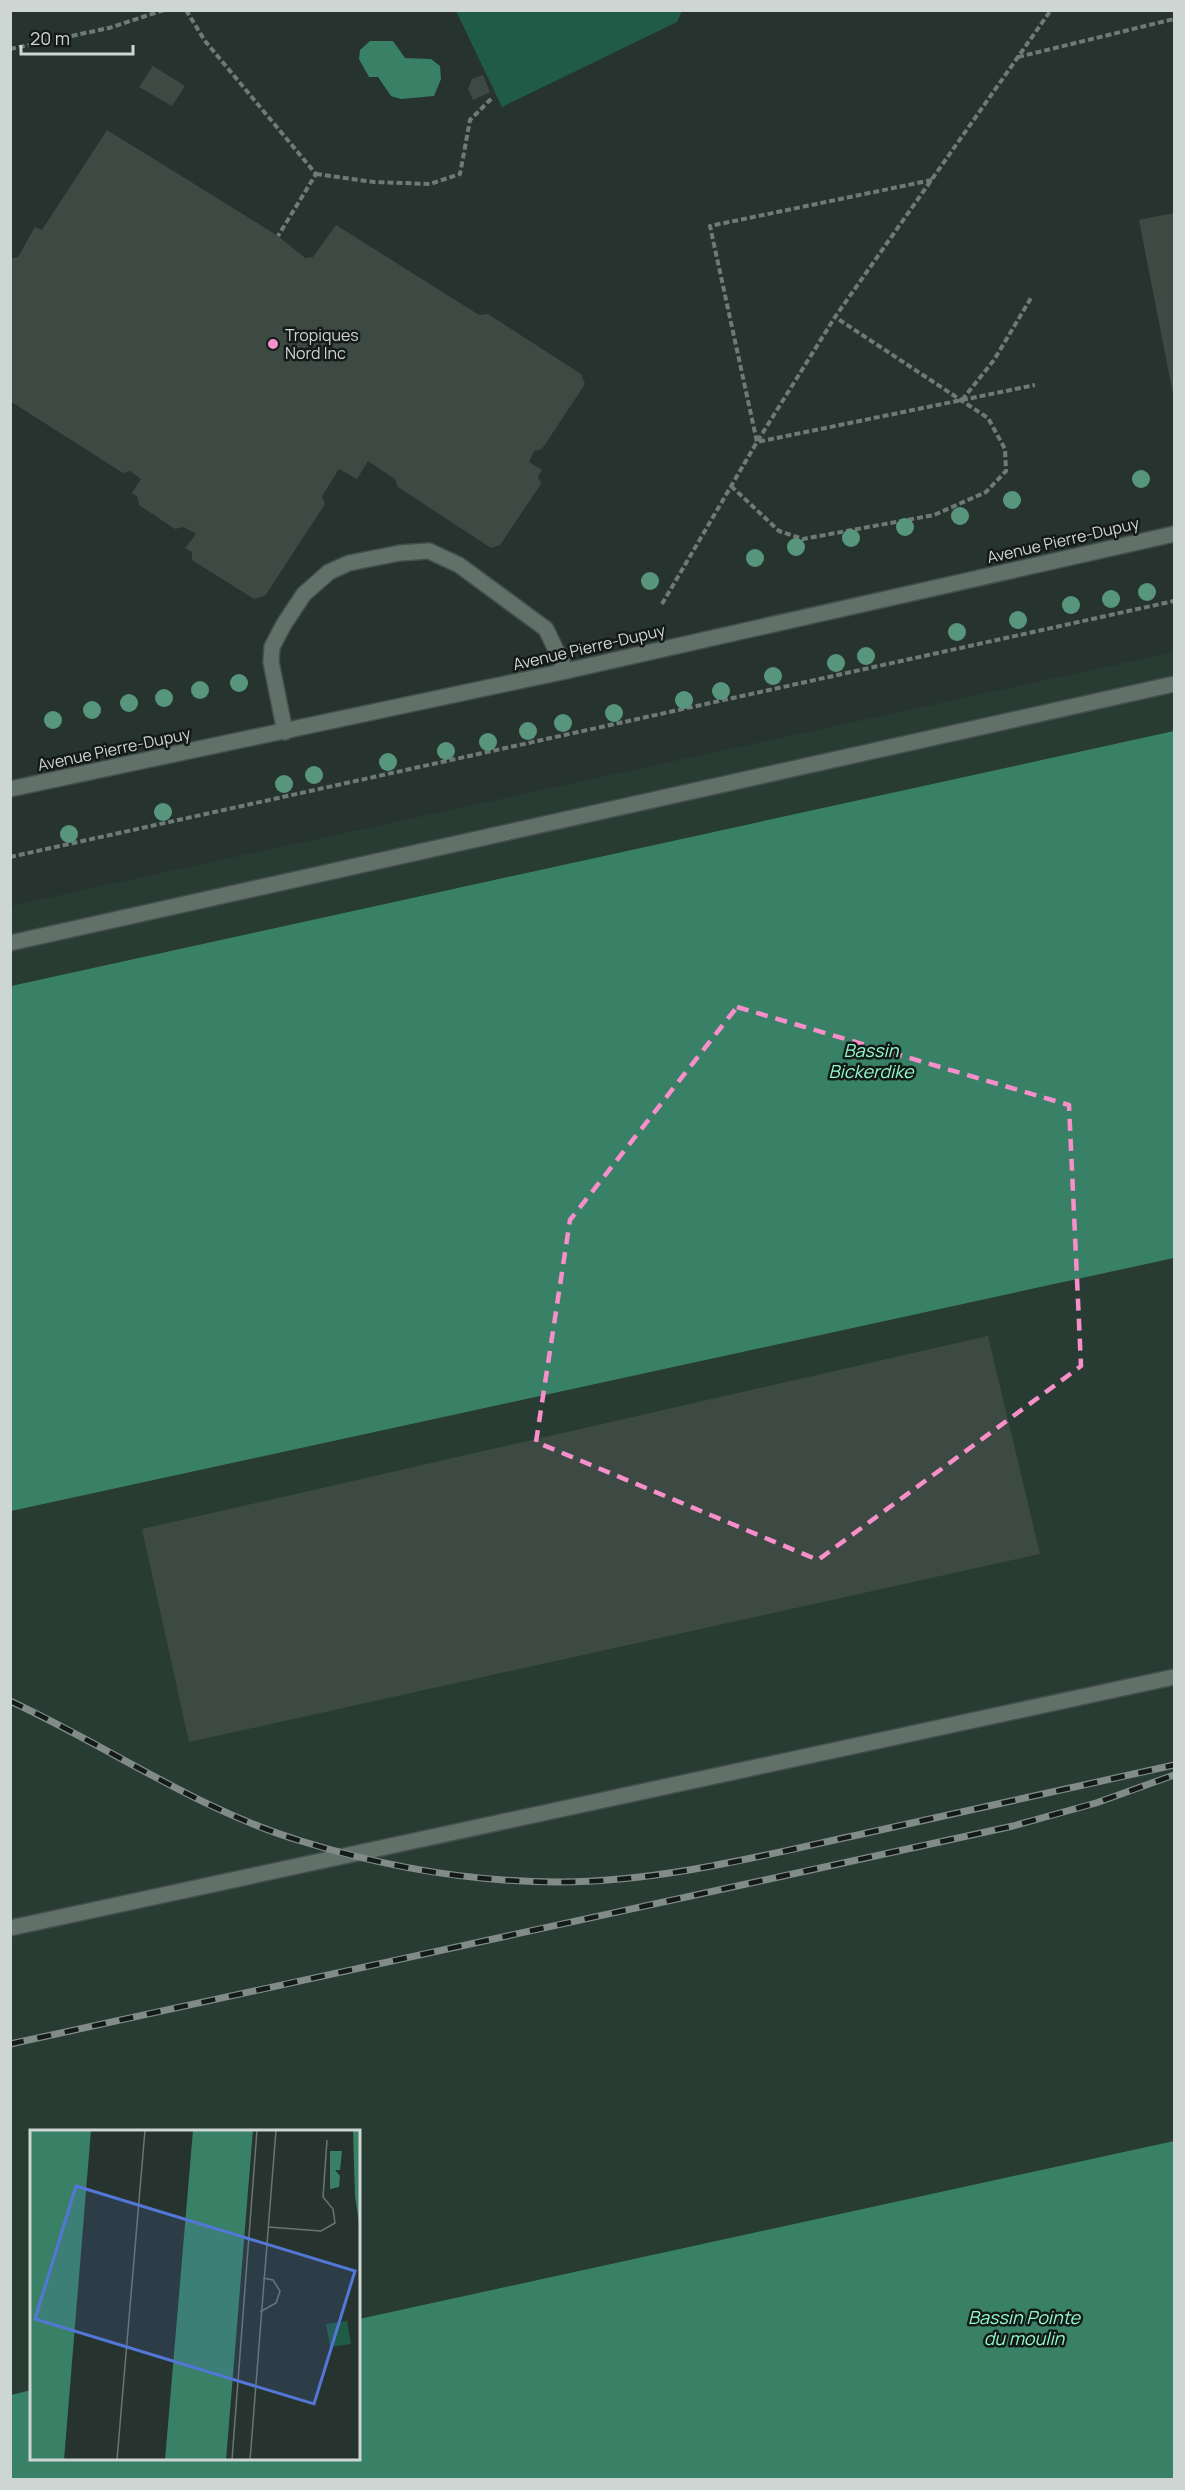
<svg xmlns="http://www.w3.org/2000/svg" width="1185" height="2490" viewBox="0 0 1185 2490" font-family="Manrope,sans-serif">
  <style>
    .built { fill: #283c33 }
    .green { fill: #1f5b46 }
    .water { fill: #398166 }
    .building { fill: #3d4a44 }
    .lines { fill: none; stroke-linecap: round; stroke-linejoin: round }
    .service-casing { stroke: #444f4b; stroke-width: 18 }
    .tertiary-casing { stroke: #444f4b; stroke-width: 18 }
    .path { stroke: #6f7975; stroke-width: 4; stroke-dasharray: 6 3; stroke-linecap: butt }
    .service { stroke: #62706a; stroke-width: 15 }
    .tertiary { stroke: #62706a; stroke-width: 15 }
    .rail-casing { stroke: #818b87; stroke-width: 7 }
    .rail { stroke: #141a17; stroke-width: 4.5; stroke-dasharray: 14; stroke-linecap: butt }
    .tree { fill: #57967d }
    .marked { fill: none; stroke: #f98fca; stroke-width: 4.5; stroke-dasharray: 12 8; stroke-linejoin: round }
    .poi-dot { fill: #f98fca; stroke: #141a17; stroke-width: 2 }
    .labels { text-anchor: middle; stroke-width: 5; stroke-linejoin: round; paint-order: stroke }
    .poi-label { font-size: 16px; fill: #ced6d3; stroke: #141a17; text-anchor: start }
    .street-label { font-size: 16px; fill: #ced6d3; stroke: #141a17 }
    .water-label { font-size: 18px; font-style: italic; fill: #91fad0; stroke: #141a17 }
    .inset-road { fill: none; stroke: #6a7470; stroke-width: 1.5 }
    .view { fill: #5277d6; fill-opacity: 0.15; stroke: #5277d6; stroke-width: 3 }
    .inset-edge { fill: none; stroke: #ced6d3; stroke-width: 3 }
  </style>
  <rect width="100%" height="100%" fill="#27332e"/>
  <path class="built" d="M1174,652V731L11,986L10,906Z
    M1174,1258V2141L359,2319L358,2132H32L31,2390L11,2395L10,1511Z"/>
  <path class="green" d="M456,11H682L677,22L502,107Z"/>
  <path class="water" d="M370,41H393L405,58L431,59L440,66L441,79L434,96L401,99L391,96L378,77H369L359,59L360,50Z
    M1174,731V1258L11,1511V986Z
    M1174,2141V2479H11V2395L31,2390L32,2458H358L359,2319Z"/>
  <path class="building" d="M153,66L185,86L172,106L139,87Z
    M483,75L490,92L473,100L468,89L472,79Z
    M107,130L278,236L305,258L313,257L336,225L479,315L488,314L581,374L585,384L542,449L534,451L529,462L542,470L538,477L541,484L500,545L491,548L398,487L395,479L368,461L357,479L339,469L322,496L325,504L265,596L254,599L192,560V552L185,548L196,534L184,527L175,529L139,505L137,496L132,493L141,479L130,471L123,473L10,401V259L18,257L35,227L42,230Z
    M1174,213V394H1173L1139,220Z
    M988,1336L1040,1554L189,1742L142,1529Z"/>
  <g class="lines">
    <defs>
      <path id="service" d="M285,732L271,662L272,647L284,624L304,594L329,572L349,563L400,553L429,551L459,565L546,629L566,671
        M10,943L1174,684
        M10,1928L1174,1677"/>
      <path id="tertiary" d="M10,789L566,671L1174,534"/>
    </defs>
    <use href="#service" class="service-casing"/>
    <use href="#tertiary" class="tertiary-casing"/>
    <path class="path" d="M186,10L205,41L316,174L278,236
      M10,49L109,28L164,10
      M1018,57L1174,19
      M316,174L374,182L430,184L460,174L470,120L493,97
      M932,180L710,226L757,442L1035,385
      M962,400L994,360L1031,298
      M731,486L779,531L803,539L934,515L986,492L1006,471L1005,449L988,418L835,317
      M662,604L757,442L835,317L1051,10
      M10,857L1174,601"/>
    <use href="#service" class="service"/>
    <use href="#tertiary" class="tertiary"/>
    <defs>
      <path id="rail" d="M10,1701C108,1746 198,1810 301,1841C385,1867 471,1882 559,1882C659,1882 756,1857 853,1836C960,1812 1067,1789 1174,1765
        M10,2044L1013,1826L1096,1803L1174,1775"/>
    </defs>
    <use href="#rail" class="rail-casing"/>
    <use href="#rail" class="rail"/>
  </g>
  <g class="tree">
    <circle cx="1141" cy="479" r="9"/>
    <circle cx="1012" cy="500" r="9"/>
    <circle cx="960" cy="516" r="9"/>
    <circle cx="905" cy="527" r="9"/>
    <circle cx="851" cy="538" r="9"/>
    <circle cx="796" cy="547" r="9"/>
    <circle cx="755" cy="558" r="9"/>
    <circle cx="650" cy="581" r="9"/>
    <circle cx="1147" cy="592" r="9"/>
    <circle cx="1111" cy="599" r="9"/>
    <circle cx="1071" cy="605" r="9"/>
    <circle cx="1018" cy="620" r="9"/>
    <circle cx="957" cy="632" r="9"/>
    <circle cx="866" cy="656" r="9"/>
    <circle cx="836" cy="663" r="9"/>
    <circle cx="773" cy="676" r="9"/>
    <circle cx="239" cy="683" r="9"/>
    <circle cx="200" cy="690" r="9"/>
    <circle cx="721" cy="691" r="9"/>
    <circle cx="164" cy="698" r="9"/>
    <circle cx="684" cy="700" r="9"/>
    <circle cx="129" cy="703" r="9"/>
    <circle cx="92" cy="710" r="9"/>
    <circle cx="614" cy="713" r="9"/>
    <circle cx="53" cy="720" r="9"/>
    <circle cx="563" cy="723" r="9"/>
    <circle cx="528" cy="731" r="9"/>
    <circle cx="488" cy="742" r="9"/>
    <circle cx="446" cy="751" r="9"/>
    <circle cx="388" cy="762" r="9"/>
    <circle cx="314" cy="775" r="9"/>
    <circle cx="284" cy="784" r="9"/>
    <circle cx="163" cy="812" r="9"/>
    <circle cx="69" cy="834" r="9"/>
  </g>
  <path class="marked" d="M737,1007L1069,1105L1081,1366L818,1560L536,1442L570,1220Z"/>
  <circle class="poi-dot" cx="273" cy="344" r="6"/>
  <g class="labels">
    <g class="poi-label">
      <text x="285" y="341">Tropiques<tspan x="285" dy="18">Nord Inc</tspan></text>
    </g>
    <g class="street-label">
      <text transform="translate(1063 540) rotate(-13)" y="6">Avenue Pierre-Dupuy</text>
      <text transform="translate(589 647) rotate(-13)" y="6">Avenue Pierre-Dupuy</text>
      <text transform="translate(114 749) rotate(-12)" y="6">Avenue Pierre-Dupuy</text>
    </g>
    <g class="water-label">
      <text x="871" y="1057">Bassin<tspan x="871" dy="21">Bickerdike</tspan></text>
      <text x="1024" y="2324">Bassin Pointe<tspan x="1024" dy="21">du moulin</tspan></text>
    </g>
  </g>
  <g transform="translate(30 2130)">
    <rect width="330" height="330" fill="#27332e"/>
    <path d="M317,191L321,214L300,217L296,194Z" fill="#1f5b46"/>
    <path d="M0,0H61L34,330H0ZM163,0H223L196,330H135ZM323,0H330V100L325,66ZM300,21H312L310,40H305L310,46L309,57L300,59Z" fill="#398166"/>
    <path class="inset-road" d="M238,97L291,101L305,93L303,79L293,67L297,10M230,182L246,173L250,161L243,150L233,148M87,330L115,0M202,330L227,0M220,330L246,0"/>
    <path class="view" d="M46,56L325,141L284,274L5,189Z"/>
    <rect width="330" height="330" class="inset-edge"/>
  </g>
  <rect width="1185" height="2490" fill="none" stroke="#ced6d3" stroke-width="24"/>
  <path d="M21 45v9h112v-9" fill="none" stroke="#ced6d3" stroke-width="3"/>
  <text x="30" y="45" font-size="18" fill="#ced6d3" stroke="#141a17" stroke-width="4.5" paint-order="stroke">20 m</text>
</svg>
